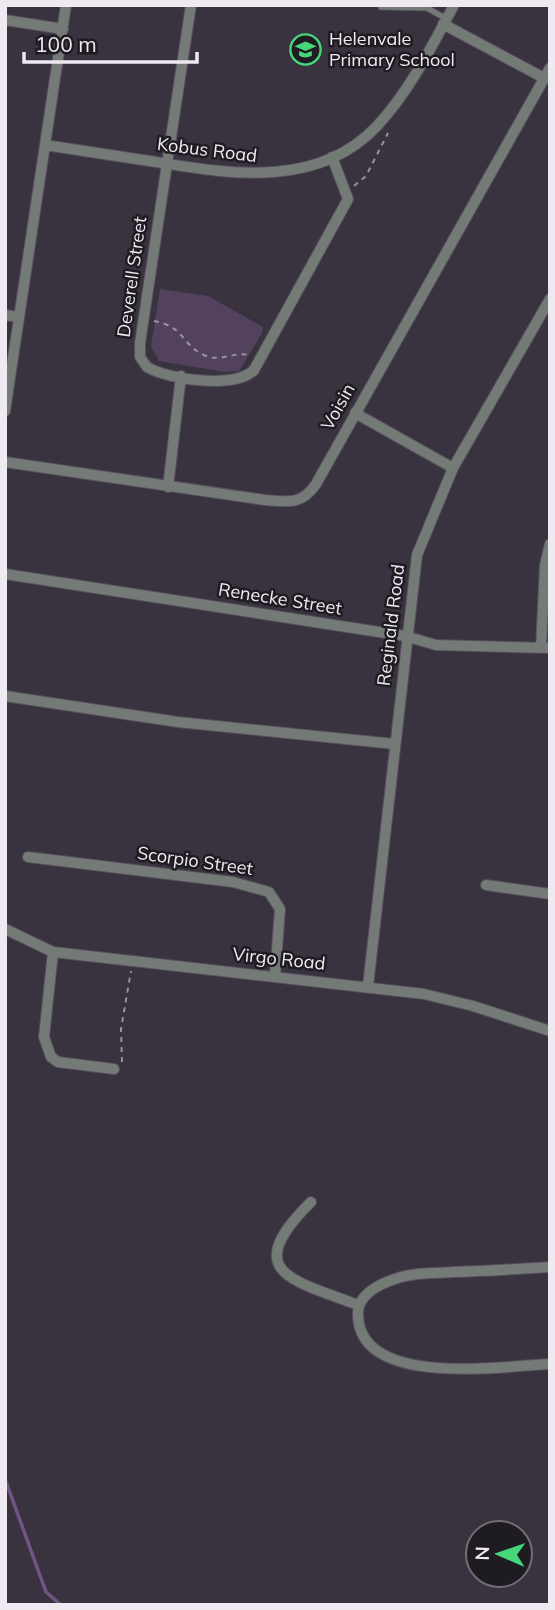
<svg xmlns="http://www.w3.org/2000/svg" width="555" height="1610" viewBox="0 0 555 1610" font-family="Mulish,sans-serif">
  <style>
    .green { fill: #52425e }
    .lines { fill: none; stroke-linecap: round; stroke-linejoin: round }
    .stream { stroke: #705484; stroke-width: 3.5 }
    .lane-casing { stroke: #564f5c; stroke-width: 7 }
    .street-casing { stroke: #564f5c; stroke-width: 12 }
    .path { stroke: #99939e; stroke-width: 2; stroke-dasharray: 5 5; stroke-linecap: butt }
    .lane { stroke: #747a75; stroke-width: 5 }
    .street { stroke: #747a75; stroke-width: 10 }
    .labels { text-anchor: middle; stroke-width: 5; stroke-linejoin: round; paint-order: stroke }
    .poi-label { font-size: 18px; fill: #efeaf2; stroke: #1f1c21; text-anchor: start }
    .street-label { font-size: 18px; fill: #efeaf2; stroke: #1f1c21 }
  </style>
  <rect width="100%" height="100%" fill="#39323f"/>
  <path class="green" d="M160,289L208,296L263,327L262,333L239,371L225,372L159,361L151,346Z"/>
  <g class="lines">
    <path class="stream" d="M5,1479L46,1592L61,1605"/>
    <defs>
      <path id="lane" d="M381,7L427,8L447,19"/>
      <path id="street" d="M191,5L140,343V357L147,367C169,380 236,389 254,370L348,199L332,157
        M5,20L63,29
        M443,24L544,78
        M45,145C82,151 119,156 156,162C230,174 318,189 377,126C409,92 432,46 454,5
        M5,315L19,317
        M5,411L66,5
        M355,413L453,468
        M5,462L265,500C288,502 302,505 316,484L550,68
        M168,487L181,376
        M5,574L405,636L436,645L550,648
        M541,648L545,565L550,544
        M5,696L178,722L395,744
        M28,857L233,882L269,892L280,909L275,976
        M486,885L550,894
        M5,929L53,952L424,994L473,1006L550,1031
        M53,952L44,1037L51,1057L58,1062L114,1069
        M368,986L417,555L453,468L550,299
        M311,1202C239,1273 293,1280 358,1305
        M550,1267C518,1269 485,1271 453,1272C434,1274 413,1272 395,1279C379,1284 358,1295 358,1313C357,1389 503,1366 550,1364"/>
    </defs>
    <use href="#lane" class="lane-casing"/>
    <use href="#street" class="street-casing"/>
    <path class="path" d="M354,186L366,176L388,133
      M154,321C186,327 181,345 204,355C220,363 234,351 249,355
      M122,1062L121,1029L131,971"/>
    <use href="#lane" class="lane"/>
    <use href="#street" class="street"/>
  </g>
  <defs>
    <symbol id="school-ring" viewBox="-11 -11 22 22"><circle r="9.5" fill="#1f1c21" stroke="#45d77a" stroke-width="1.5"/><path d="M0-5L7-2L0 1L-7-2ZM-4 1L0 2.5L4 1V4Q0 6-4 4Z" fill="#45d77a"/></symbol>
  </defs>
  <g fill-rule="evenodd">
    <use href="#school-ring" x="288" y="32" width="35" height="35"/>
  </g>
  <g class="labels">
    <g class="poi-label">
      <text x="329" y="45">Helenvale<tspan x="329" dy="21">Primary School</tspan></text>
    </g>
    <g class="street-label">
      <text transform="translate(207 150) rotate(7)" y="6">Kobus Road</text>
      <text transform="translate(132 277) rotate(-82)" y="6">Deverell Street</text>
      <text transform="translate(338 407) rotate(-61)" y="6">Voisin</text>
      <text transform="translate(280 599) rotate(9)" y="6">Renecke Street</text>
      <text transform="translate(391 625) rotate(-83)" y="6">Reginald Road</text>
      <text transform="translate(195 861) rotate(8)" y="6">Scorpio Street</text>
      <text transform="translate(279 959) rotate(6)" y="6">Virgo Road</text>
    </g>
  </g>
  <rect width="555" height="1610" fill="none" stroke="#efeaf2" stroke-width="14"/>
  <g transform="translate(499 1554) rotate(272)"><circle r="33" fill="#1f1c21" stroke="#726e75" stroke-width="2"/>
  <path d="M0-5L12 26L0 18L-12 26Z" fill="#45d77a"/>
  <text y="-10" font-size="19" font-weight="bold" text-anchor="middle" fill="#efeaf2">N</text>
  </g>
  <path d="M24 52v10h173v-10" fill="none" stroke="#efeaf2" stroke-width="3.5"/>
  <text x="35" y="52" font-size="21" fill="#efeaf2" stroke="#1f1c21" stroke-width="5" paint-order="stroke">100 m</text>
</svg>
